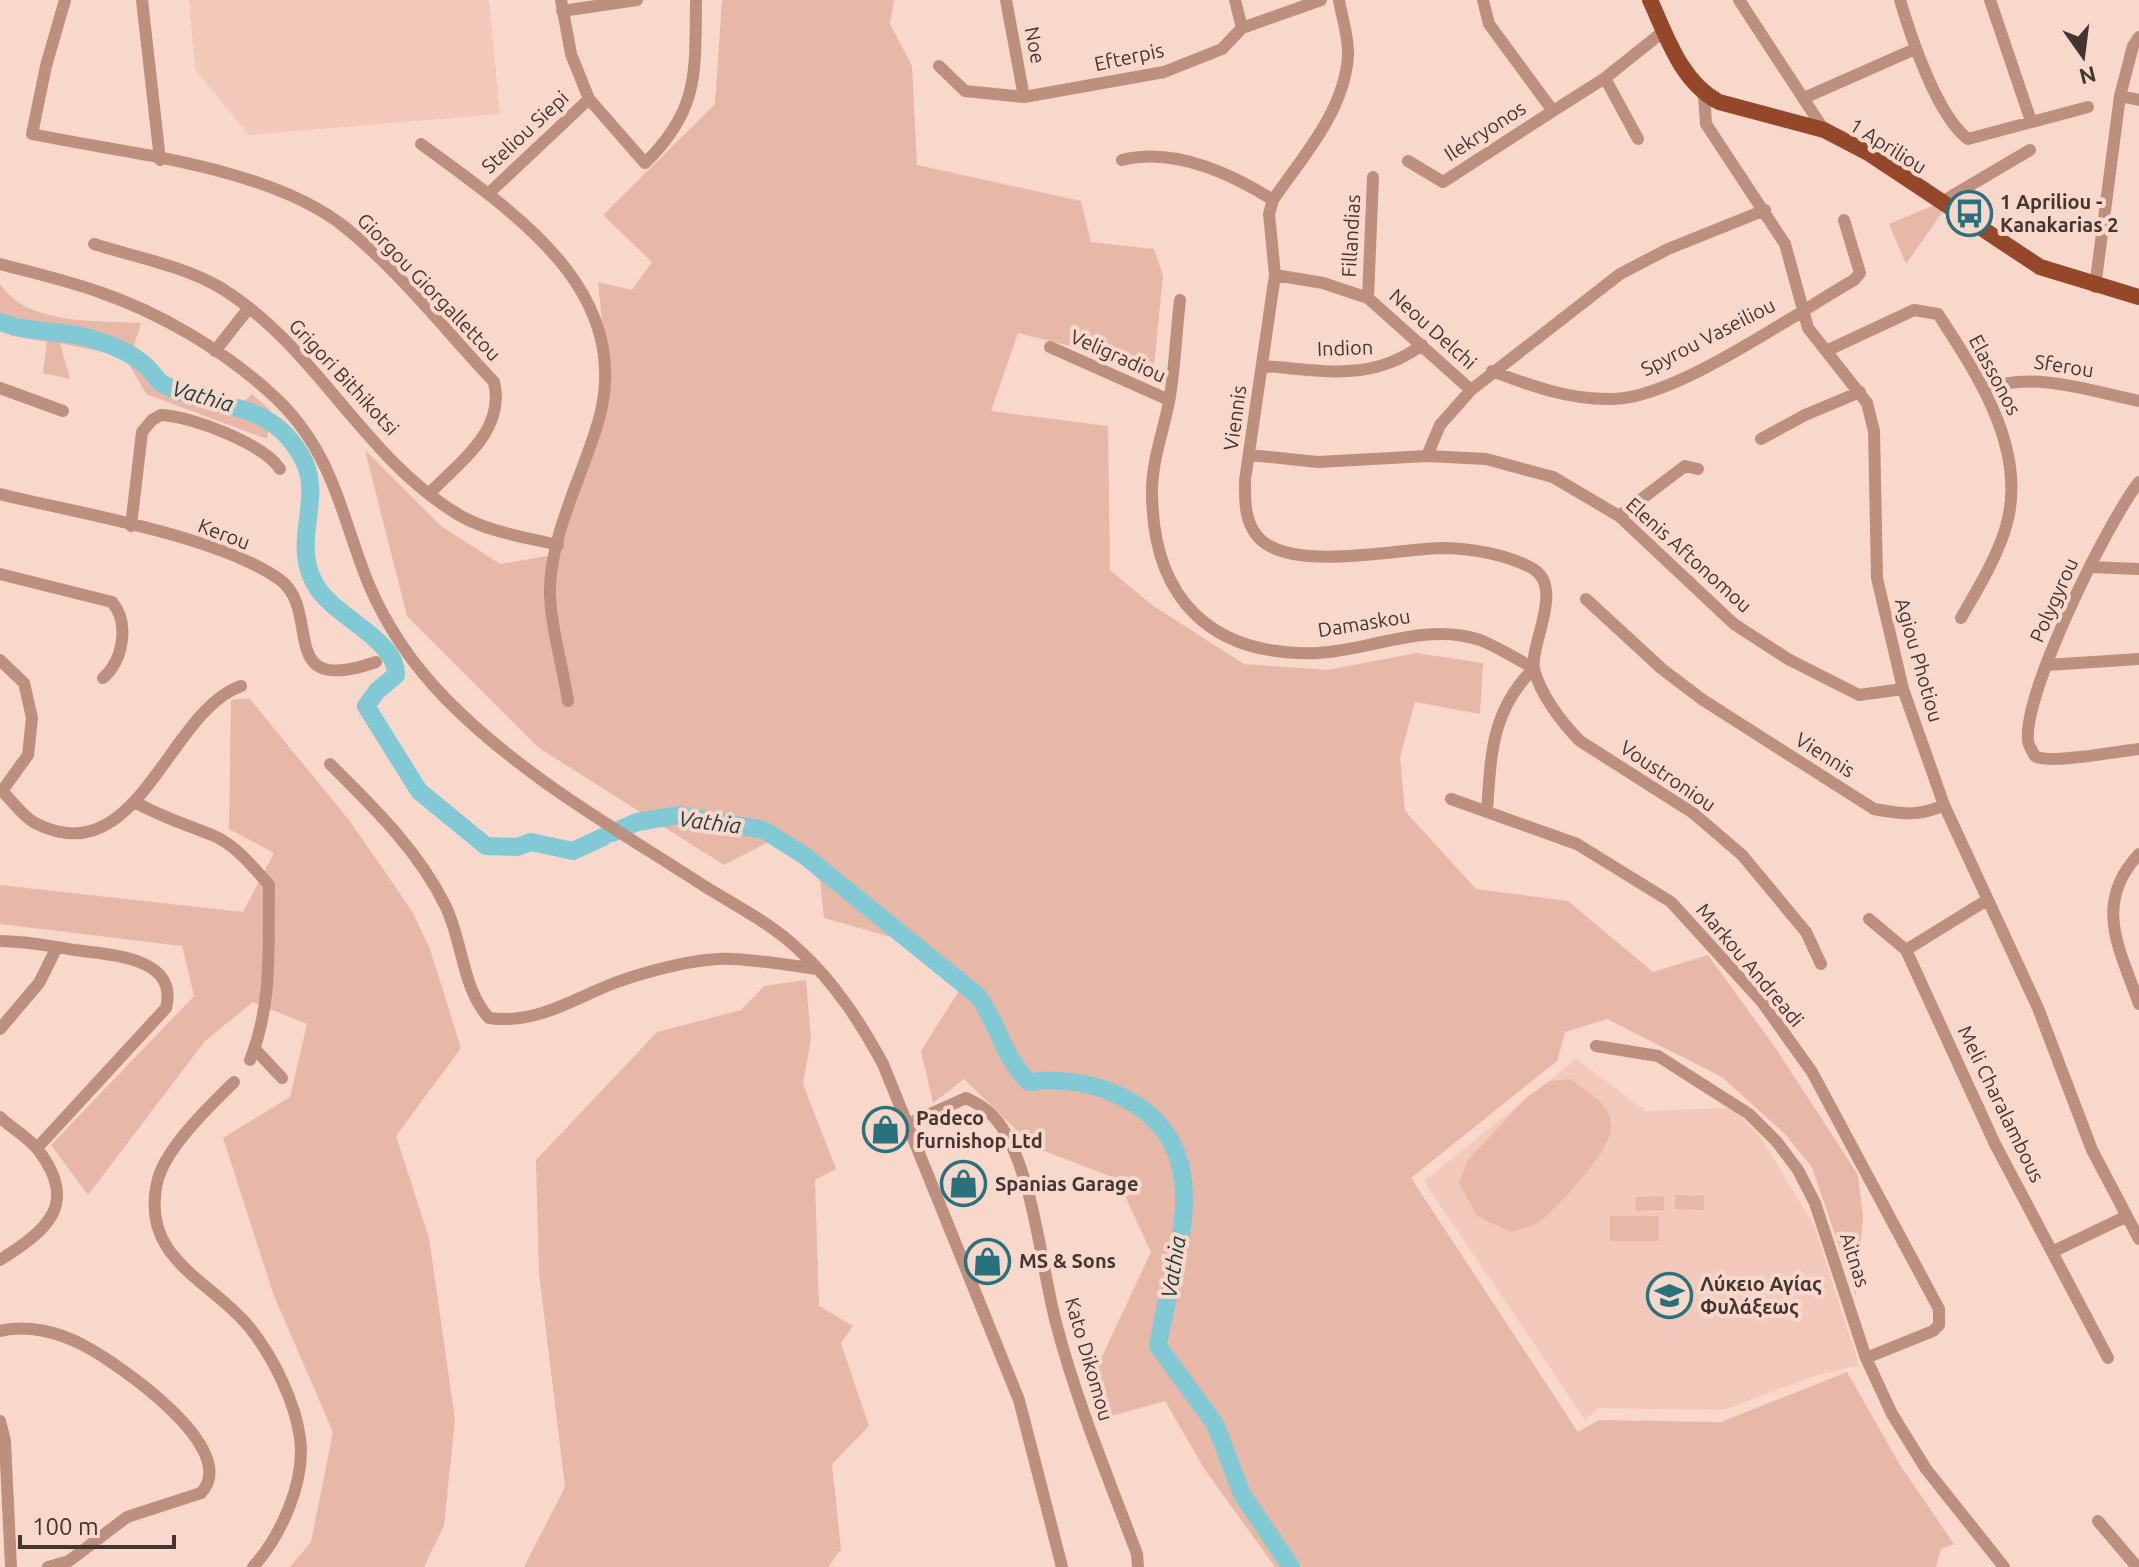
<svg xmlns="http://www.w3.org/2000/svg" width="2139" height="1567" viewBox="0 0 2139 1567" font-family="Ubuntu,sans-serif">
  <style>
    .built { fill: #f2c9ba }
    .green { fill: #e7b8a7 }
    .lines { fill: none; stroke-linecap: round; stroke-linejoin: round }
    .stream { stroke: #82c9d6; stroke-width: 3 }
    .river { stroke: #82c9d6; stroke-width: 18 }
    .minor { stroke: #bc8f7e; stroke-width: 12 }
    .major { stroke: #954729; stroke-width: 16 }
    .labels { text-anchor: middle; stroke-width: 8; stroke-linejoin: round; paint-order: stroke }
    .street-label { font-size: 20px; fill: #433531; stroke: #f9d8cc }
    .poi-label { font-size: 20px; font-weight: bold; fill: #433531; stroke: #f9d8cc; text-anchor: start }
    .water-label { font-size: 22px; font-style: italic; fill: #183b41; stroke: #f9d8cc }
  </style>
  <rect width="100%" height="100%" fill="#f9d8cc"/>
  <path class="built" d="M189,0H489L500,114L249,135L195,70Z
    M1576,1059L1646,1111L1732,1108L1759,1135L1814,1225L1859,1365L1814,1376L1723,1410L1598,1408L1585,1420L1424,1181Z"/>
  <path class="green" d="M722,0H894L890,24L912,66L917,165L1081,201L1091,242L1154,249L1163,275L1154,367L1018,333L991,411L1108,426L1110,570L1152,605L1244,664L1328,670L1416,653L1483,663L1480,714L1415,702L1400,757L1405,811L1476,889L1568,901L1653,972L1708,955L1777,1050L1858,1175L1863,1217L1856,1296L1812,1167L1784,1133L1722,1077L1607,1019L1565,1032L1557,1061L1411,1178L1578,1432L1599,1420L1721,1422L1847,1372L1900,1465L1954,1544L1941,1549L1936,1567H1275L1205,1470L1165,1401L1108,1417L1092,1378L1151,1252L1117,1179L1034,1147L964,1079L933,1103L921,1051L965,981L930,948L824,918L820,880L774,839L724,865L539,748L407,616L365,450L441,526L500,564L559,554L609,390L598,282L632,290L652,262L603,215L715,104Z
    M1937,204L1944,210L1906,264L1889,224Z
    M0,284C28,326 95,320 141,323L133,349L169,378L235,410L252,394L271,411L267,439L146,394L125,357L60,343L70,379L43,373L47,342L12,336L0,330Z
    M249,698L349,820L412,911L430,949L461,1048L396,1136L429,1238L455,1420L444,1526L424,1567H290L311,1542L333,1432L274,1296L223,1138L290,1097L307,1024L253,1002L205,1041L88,1195L51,1145L194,996L182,946L0,924V885L243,912L274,853L229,829L231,700Z
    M806,980L811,1039L803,1084L836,1169L815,1180L819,1306L853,1326L841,1343L869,1426L832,1464L841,1549L828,1567H524L565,1487L539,1273L536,1160L657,1032L741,1010L764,986Z
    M1570,1079C1586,1091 1608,1102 1611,1123C1615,1147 1563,1201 1545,1217C1536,1226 1523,1229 1511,1232L1477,1216L1459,1183L1468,1160L1527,1097L1550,1081Z
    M1675,1195L1704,1196V1210L1675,1209Z
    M1664,1196V1210L1636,1211L1635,1197Z
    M1610,1216H1659V1241H1610Z"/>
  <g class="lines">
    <path class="stream" d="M603,837L612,833"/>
    <path class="river" d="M0,322C29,333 60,330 89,338C110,344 133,353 148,368C154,374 158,382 165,385C216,412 272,397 304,461C323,500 291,542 315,584C333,617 397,639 396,675L377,691L366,706L419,791L486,846L517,847L531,842L573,851L603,837
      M612,833L637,822L680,815L764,830L805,856L978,996C998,1023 1004,1059 1029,1082C1061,1078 1095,1083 1124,1098C1225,1150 1171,1261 1158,1346L1215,1424L1242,1494L1291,1567"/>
    <path class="minor" d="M65,0L46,66L32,134C128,154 269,166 346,228C399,271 447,332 494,382C506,431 459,462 429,494
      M142,0L160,160
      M561,0L571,54L589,99L645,163C700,109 695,72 696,0
      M1006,0L1024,97
      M1235,0L1242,28
      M1339,0C1342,18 1349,38 1348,56C1344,112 1303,156 1273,200L1269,214L1275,275L1245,480C1245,500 1244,521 1258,537C1290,573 1396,549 1441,548C1470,548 1504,554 1530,567C1567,585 1529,644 1534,669C1540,694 1562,723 1580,741L1693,813L1742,855L1806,932L1821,964
      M1739,0L1824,130
      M1900,0C1911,37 1937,116 1968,139L2088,107
      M1990,0L2031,121
      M562,11L637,0
      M939,66L965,91L1024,97L1164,72L1222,49L1242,28L1321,0
      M1704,94L1706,124L1785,244L1808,328L1867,403L1874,431L1877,578L1903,689L1944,805L2038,1008L2092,1150L2139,1239
      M2120,96L2139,100
      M1804,98L1915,49
      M1553,111L1605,78
      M1638,139L1605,78L1664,31
      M421,144C510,210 635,289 599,419C584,473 552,530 550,587C549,621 563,667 568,701
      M1122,160C1174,147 1230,173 1273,200
      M1408,161L1443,182L1553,111L1489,24L1483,0
      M488,194L589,99
      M1940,203L2030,150
      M94,244C135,257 184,266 221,288C316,346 364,459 459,515C488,532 525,537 558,545
      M0,264C34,273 69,281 102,293C160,313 221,349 267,390C333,447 339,511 369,585C387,627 413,665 445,698C519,774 613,827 701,884C734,905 771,923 799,950C835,983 860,1022 883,1064L1019,1400L1062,1567
      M1275,275L1323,283L1368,298L1471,390
      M2095,287L2120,96L2133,46L2139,37
      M1368,298L1373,177
      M1180,300C1176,333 1175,369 1169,402C1163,432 1152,461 1152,491C1152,598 1210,657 1318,653C1372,650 1425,622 1480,640C1498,647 1516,659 1534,668
      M1050,347L1169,400
      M215,351L248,309
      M1826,351L1914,310L1938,314C1978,376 2030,452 2005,530C1995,561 1977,590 1961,618
      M1262,366C1323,370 1370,383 1422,345
      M1492,371C1531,386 1570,400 1612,399C1675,399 1796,313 1854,280L1860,273L1844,220
      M0,388L63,411
      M1984,389C2035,371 2087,390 2139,401
      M1761,439L1805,415L1860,392
      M1250,455L1318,462L1427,456L1486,459L1553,477L1619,516L1734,624L1788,659L1859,695L1903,689
      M1427,456L1440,425L1471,390L1620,274L1668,249L1765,210
      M2139,482C2107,523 2024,691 2028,740C2028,745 2032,751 2035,756C2048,765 2118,751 2139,749
      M0,494C77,513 216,535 279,579C324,611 273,698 376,662
      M1619,516L1685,466L1698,469
      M131,526L142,432L152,420L161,415C191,416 264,444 280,469
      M2090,567L2139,569
      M0,574L112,602C130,623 123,661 103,678
      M1586,599L1662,669L1703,700L1874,809C1901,814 1919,817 1944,805
      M0,660L24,683L32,718L28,755L2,791
      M2047,665L2139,659
      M330,764C373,807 418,850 445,905C463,941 462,989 489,1018C537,1025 574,998 617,982C648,971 700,957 732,959C760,960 789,965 817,969
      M0,789C11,799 22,816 35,823C138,876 168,711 241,686
      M1451,799L1577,844L1671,902L1762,1002L1812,1072L1939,1309V1325L1933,1331L1866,1358
      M135,802C161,817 185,824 212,835C235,844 253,867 269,885C268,945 273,1004 250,1060
      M1487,811C1491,754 1491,711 1534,668
      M2139,854C2092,904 2120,949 2139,1004
      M1987,900L1906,950L1995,1144L2108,1358
      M1869,919L1906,950
      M0,941C26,941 49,946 75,950C108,955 179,956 166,1008L37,1148
      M0,1029L39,983L57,947
      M1596,1046L1658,1056L1749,1114L1777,1142L1798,1170L1815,1203L1866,1358L1892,1414L1926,1469L2004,1567
      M255,1049L282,1078
      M234,1082C210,1106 164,1149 157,1183C140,1260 213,1281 250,1328C273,1357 295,1401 300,1438C306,1481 281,1536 253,1567
      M0,1117C12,1129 29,1137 39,1151C80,1206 45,1231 0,1260
      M908,1124L966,1098C984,1106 996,1116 1006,1134C1035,1187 1041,1265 1056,1323C1077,1403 1108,1477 1137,1554L1138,1567
      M2052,1252L2127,1216
      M0,1331C27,1324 58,1332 83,1345C116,1362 243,1449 201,1493L127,1517L69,1561L48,1567
      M0,1421L5,1441L11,1567
      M2098,1521L2137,1567"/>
    <path class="major" d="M1650,0C1667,37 1681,82 1719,102L1824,130L1870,154L2040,267L2139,297"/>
  </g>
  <defs>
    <symbol id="bus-ring" viewBox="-11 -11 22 22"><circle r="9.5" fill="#f9d8cc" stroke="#29717c" stroke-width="1.5"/><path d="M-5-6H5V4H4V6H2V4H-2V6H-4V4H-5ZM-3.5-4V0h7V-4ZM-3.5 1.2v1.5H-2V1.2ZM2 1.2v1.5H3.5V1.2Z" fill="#29717c"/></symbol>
    <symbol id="shop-ring" viewBox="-11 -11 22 22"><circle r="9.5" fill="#f9d8cc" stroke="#29717c" stroke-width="1.5"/><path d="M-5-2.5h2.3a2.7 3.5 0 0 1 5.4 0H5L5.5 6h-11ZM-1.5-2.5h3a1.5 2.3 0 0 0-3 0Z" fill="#29717c"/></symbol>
    <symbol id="school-ring" viewBox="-11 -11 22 22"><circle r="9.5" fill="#f9d8cc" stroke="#29717c" stroke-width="1.5"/><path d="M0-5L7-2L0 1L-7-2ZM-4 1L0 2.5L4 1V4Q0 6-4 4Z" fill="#29717c"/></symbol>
  </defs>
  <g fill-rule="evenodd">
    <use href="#bus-ring" x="1944" y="188" width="51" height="51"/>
    <use href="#shop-ring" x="860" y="1104" width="51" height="51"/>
    <use href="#shop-ring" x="938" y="1158" width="51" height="51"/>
    <use href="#shop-ring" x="962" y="1236" width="51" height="51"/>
    <use href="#school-ring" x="1644" y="1270" width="51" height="51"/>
  </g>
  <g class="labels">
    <g class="street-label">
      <text transform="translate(1035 45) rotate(79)" y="7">Noe</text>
      <text transform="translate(1129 57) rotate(-12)" y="7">Efterpis</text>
      <text transform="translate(1485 131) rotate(-33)" y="7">Ilekryonos</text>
      <text transform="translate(525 132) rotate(-43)" y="7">Steliou Siepi</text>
      <text transform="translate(1888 146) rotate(32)" y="7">1 Apriliou</text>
      <text transform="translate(1351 236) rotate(-87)" y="7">Fillandias</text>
      <text transform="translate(429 287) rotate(46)" y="7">Giorgou Giorgallettou</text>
      <text transform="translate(1433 329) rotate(42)" y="7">Neou Delchi</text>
      <text transform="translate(1708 337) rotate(-27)" y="7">Spyrou Vaseiliou</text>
      <text transform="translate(1345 348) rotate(-2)" y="7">Indion</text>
      <text transform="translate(1118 356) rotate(24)" y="7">Veligradiou</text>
      <text transform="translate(2064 366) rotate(9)" y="7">Sferou</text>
      <text transform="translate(1995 375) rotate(62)" y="7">Elassonos</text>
      <text transform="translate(344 377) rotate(47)" y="7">Grigori Bithikotsi</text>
      <text transform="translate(1235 418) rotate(-82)" y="7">Viennis</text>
      <text transform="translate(224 534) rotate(21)" y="7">Kerou</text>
      <text transform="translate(1689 555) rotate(42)" y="7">Elenis Aftonomou</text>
      <text transform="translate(2054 600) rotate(-66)" y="7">Polygyrou</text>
      <text transform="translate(1364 623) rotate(-9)" y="7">Damaskou</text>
      <text transform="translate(1919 660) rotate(74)" y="7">Agiou Photiou</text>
      <text transform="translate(1825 755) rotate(32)" y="7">Viennis</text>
      <text transform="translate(1668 776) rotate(34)" y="7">Voustroniou</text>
      <text transform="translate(1750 965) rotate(50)" y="7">Markou Andreadi</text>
      <text transform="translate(2001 1104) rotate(64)" y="7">Meli Charalambous</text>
      <text transform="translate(1855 1260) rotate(72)" y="7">Aitnas</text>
      <text transform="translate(1089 1359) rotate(74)" y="7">Kato Dikomou</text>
    </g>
    <g class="poi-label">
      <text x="2000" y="209">1 Apriliou -<tspan x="2000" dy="23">Kanakarias 2</tspan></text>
      <text x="916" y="1125">Padeco<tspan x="916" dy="23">furnishop Ltd</tspan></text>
      <text x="995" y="1191">Spanias Garage</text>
      <text x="1019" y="1268">MS &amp; Sons</text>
      <text x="1700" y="1291">Λύκειο Αγίας<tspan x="1700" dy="23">Φυλάξεως</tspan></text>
    </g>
    <g class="water-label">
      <text transform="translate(203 396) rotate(16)" y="8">Vathia</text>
      <text transform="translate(710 822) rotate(7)" y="8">Vathia</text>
      <text transform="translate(1173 1267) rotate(-81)" y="8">Vathia</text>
    </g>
  </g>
  <g transform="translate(2083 56) rotate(166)" stroke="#f9d8cc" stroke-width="6" paint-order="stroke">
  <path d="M0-6L14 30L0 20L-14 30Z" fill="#433531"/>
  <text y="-12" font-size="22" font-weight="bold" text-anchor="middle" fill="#433531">N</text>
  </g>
  <path d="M20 1535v12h154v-12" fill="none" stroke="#433531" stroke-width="4"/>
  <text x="32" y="1535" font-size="24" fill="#433531" stroke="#f9d8cc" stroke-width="6" paint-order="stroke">100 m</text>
</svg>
